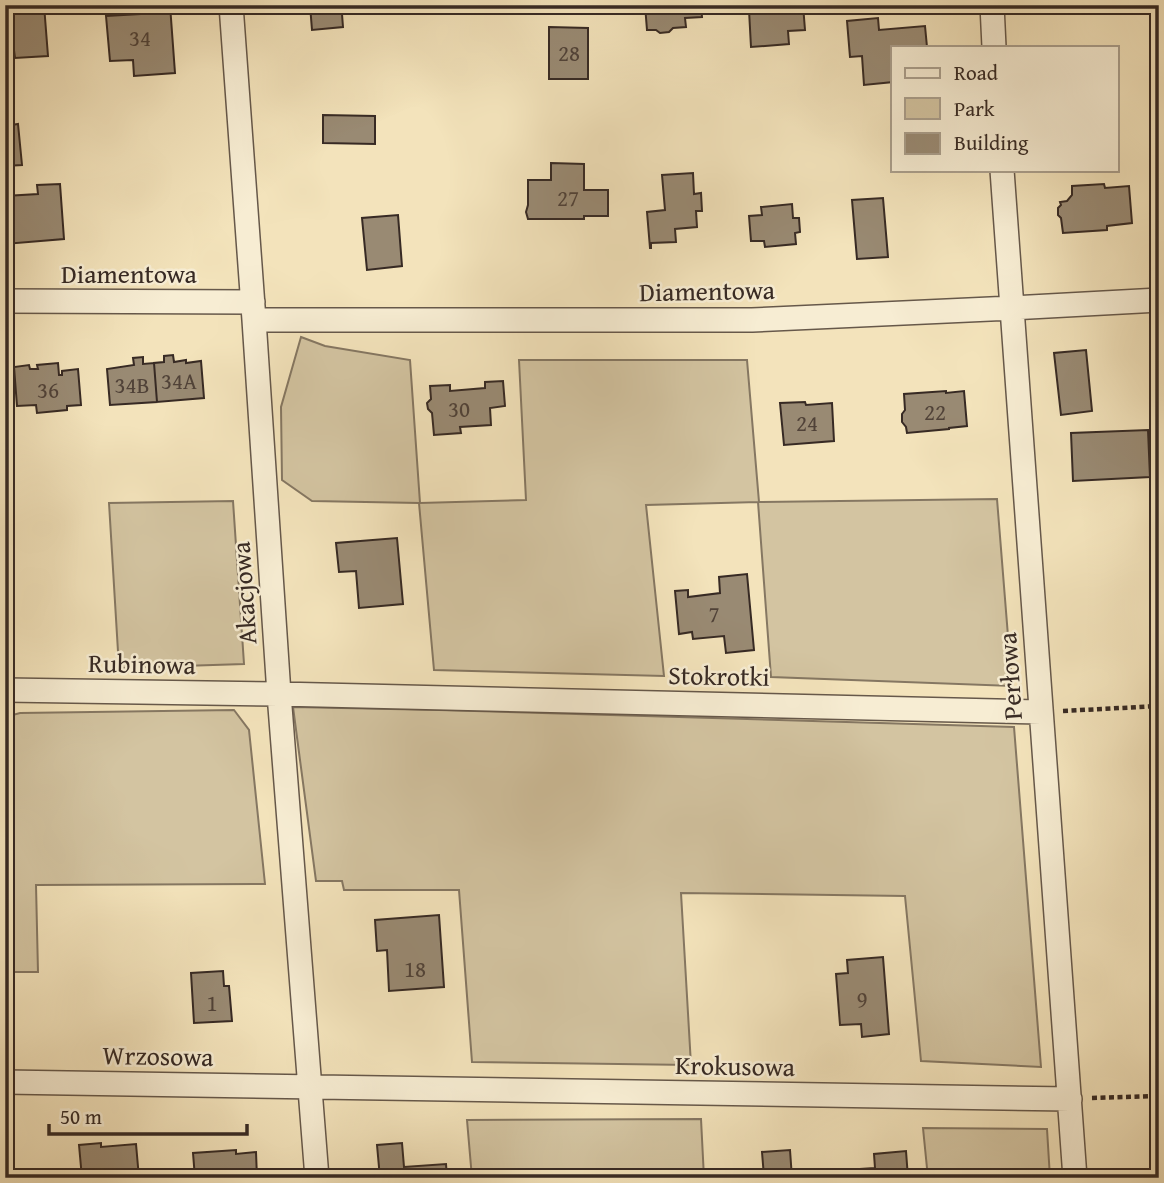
<svg xmlns="http://www.w3.org/2000/svg" width="1164" height="1183" viewBox="0 0 1164 1183" font-family="'Gentium Book Plus',serif">
  <style>
    .green { fill: #d3c4a1; stroke: #857762; stroke-width: 2 }
    .building { fill: #998a73; stroke: #372a24; stroke-width: 2 }
    .lines { fill: none; stroke-linecap: round; stroke-linejoin: round }
    .street-casing { stroke: #66584a; stroke-width: 26 }
    .path { stroke: #372a24; stroke-width: 4.5; stroke-dasharray: 5 3.5; stroke-linecap: butt }
    .street { stroke: #f7edd3; stroke-width: 23 }
    .labels { text-anchor: middle; stroke-width: 5; stroke-linejoin: round; paint-order: stroke }
    .number-label { font-size: 23px; fill: #504238 }
    .street-label { font-size: 26px; fill: #372a24; stroke: #f7edd3 }
  </style>
  <rect width="100%" height="100%" fill="#f3e3bb"/>
  <filter id="stains"><feTurbulence type="fractalNoise" baseFrequency=".00286" numOctaves="4"/><feColorMatrix values="0 0 0 0 .2 0 0 0 0 .09 0 0 0 0 .02 0 0 0 .5 -.17"/></filter>
  <radialGradient id="worn" r=".72"><stop offset=".6" stop-color="#630" stop-opacity="0"/><stop offset="1" stop-color="#630" stop-opacity=".3"/></radialGradient>
  <path class="green" d="M301,337L325,346L410,360L420,503L526,500L519,360H747L759,502L997,499L1012,686L771,677L758,502L646,505L664,676L434,670L419,503L312,501L282,480L281,407Z
    M233,501L244,664L119,668L109,503Z
    M293,707L439,710L1014,727L1041,1067L921,1061L905,896L681,893L691,1065L472,1062L459,890H344L342,881H316Z
    M234,710L249,730L265,884L36,885L38,972H5V717L20,713Z
    M701,1119L704,1178H472L467,1120Z
    M923,1128L1047,1129L1050,1178H928Z"/>
  <path class="building" d="M5,5H44L48,56L15,58L13,43H5Z
    M139,5H170L175,73L134,76L133,60L110,61L106,16L140,14Z
    M310,5H349V14H342L343,27L312,30Z
    M645,5H701L702,17L685,18L686,27L673,28L669,32L660,33L656,30H647Z
    M775,5H803L805,30L788,31L789,44L751,47L749,10L775,8Z
    M1152,5H1159V26H1153Z
    M878,18L879,30L925,26L927,47H893V82L864,85L862,56L850,57L847,21Z
    M549,27L588,28V79H549Z
    M323,115L375,116V144L323,143Z
    M18,124L22,165L5,166V126Z
    M551,163L584,164V190H608V216H584V219H528L526,212L528,205V180H551Z
    M693,173L694,194L701,193L702,211H696L697,227L675,229L676,242L651,243V248H650L647,212L665,210L662,175Z
    M60,184L64,239L5,244V196L38,194L37,185Z
    M1104,184L1105,188L1129,186L1132,223L1107,226V230L1063,233L1061,218L1058,215V208L1061,205L1060,202L1067,201L1072,195V186Z
    M883,198L888,257L857,259L852,200Z
    M792,204L793,218H799L800,232L795,233L796,244L765,247L764,241H751L749,216L762,215L761,207Z
    M398,215L402,266L367,270L362,218Z
    M1086,350L1092,411L1061,415L1054,353Z
    M173,355L174,362L186,360V363L201,361L204,398L157,402L154,363L164,362V356Z
    M143,357V364L154,363L157,402L110,405L107,369L134,365L133,358Z
    M58,363L59,375H62V371L78,369L81,405L67,406V410L37,413L36,405L17,406L14,367L29,365L30,369H38L37,365Z
    M503,381L505,406L490,408L491,425L460,427L461,433L434,435L432,413L428,409L427,403L431,399L430,386L450,385V391L485,388V382Z
    M946,391V393L964,391L967,426L949,428V429L907,433L906,427L902,422V414L905,410L904,394Z
    M805,402L806,405L832,403L834,441L784,445L780,403Z
    M1148,430L1150,477L1073,481L1071,433Z
    M397,538L403,604L359,608L356,571L339,572L336,543Z
    M747,574L754,650L726,653L724,636L693,639L692,632L679,634L675,591L688,590V597L720,593L719,577Z
    M439,915L444,987L389,991L387,950L377,951L375,920Z
    M883,957L889,1034L862,1037L861,1024L840,1025L836,974L848,973L847,960Z
    M223,971L224,986H229L232,1021L194,1023L191,973Z
    M101,1143V1147L136,1144L139,1178H82L79,1145Z
    M402,1143L404,1167L446,1164L447,1178H380L377,1145Z
    M5,1148L8,1175L37,1170L38,1178H5Z
    M236,1150V1154L256,1152L257,1178H195L193,1153Z
    M790,1150L792,1178H760L764,1177L762,1152Z
    M906,1151L908,1178H831L830,1171L875,1168L874,1154Z"/>
  <g class="lines">
    <defs>
      <path id="street" d="M231,5L254,320L279,694L317,1178
        M992,5L994,47
        M1002,170L1075,1178
        M5,301L253,302
        M254,320H752L1012,308L1159,300
        M5,690L279,694L1041,712
        M5,1082L1070,1099"/>
    </defs>
    <use href="#street" class="street-casing"/>
    <path class="path" d="M1063,711L1159,706
      M1092,1098L1159,1096"/>
    <use href="#street" class="street"/>
  </g>
  <g class="labels">
    <g class="number-label">
      <text x="140" y="46">34</text>
      <text x="569" y="61">28</text>
      <text x="568" y="206">27</text>
      <text x="179" y="389">34A</text>
      <text x="132" y="393">34B</text>
      <text x="48" y="398">36</text>
      <text x="459" y="417">30</text>
      <text x="935" y="420">22</text>
      <text x="807" y="431">24</text>
      <text x="714" y="622">7</text>
      <text x="415" y="977">18</text>
      <text x="862" y="1007">9</text>
      <text x="212" y="1011">1</text>
    </g>
    <g class="street-label">
      <text x="129" y="283">Diamentowa</text>
      <text transform="translate(707 291) rotate(-1)" y="9">Diamentowa</text>
      <text transform="translate(244 593) rotate(-94)" y="9">Akacjowa</text>
      <text transform="translate(142 664) rotate(1)" y="9">Rubinowa</text>
      <text transform="translate(719 676) rotate(1)" y="9">Stokrotki</text>
      <text transform="translate(1010 676) rotate(-94)" y="9">Perłowa</text>
      <text transform="translate(158 1056) rotate(1)" y="9">Wrzosowa</text>
      <text transform="translate(735 1066) rotate(1)" y="9">Krokusowa</text>
    </g>
  </g>
  <rect width="1164" height="1183" fill="none" stroke="#f3e3bb" stroke-width="28"/>
  <rect x="7" y="7" width="1150" height="1169" fill="none" stroke="#372a24" stroke-width="3.5"/>
  <rect x="14" y="14" width="1136" height="1155" fill="none" stroke="#372a24" stroke-width="2"/>
  <rect x="891" y="46" width="228" height="126" fill="#f7edd3" stroke="#aa9f8d" stroke-width="2"/>
  <rect x="905" y="68" width="35" height="10" fill="#f7edd3" stroke="#aa9f8d" stroke-width="2"/>
  <text x="954" y="80" font-size="21" fill="#372a24">Road</text>
  <rect x="905" y="98" width="35" height="21" fill="#d3c4a1" stroke="#aa9f8d" stroke-width="2"/>
  <text x="954" y="116" font-size="21" fill="#372a24">Park</text>
  <rect x="905" y="133" width="35" height="21" fill="#998a73" stroke="#aa9f8d" stroke-width="2"/>
  <text x="954" y="150" font-size="21" fill="#372a24">Building</text>
  <path d="M49 1124v10h198v-10" fill="none" stroke="#372a24" stroke-width="3.5"/>
  <text x="60" y="1124" font-size="21" fill="#372a24" stroke="#f7edd3" stroke-width="5" paint-order="stroke">50 m</text>
  <rect width="100%" height="100%" filter="url(#stains)"/>
  <rect width="100%" height="100%" fill="url(#worn)"/>
</svg>
